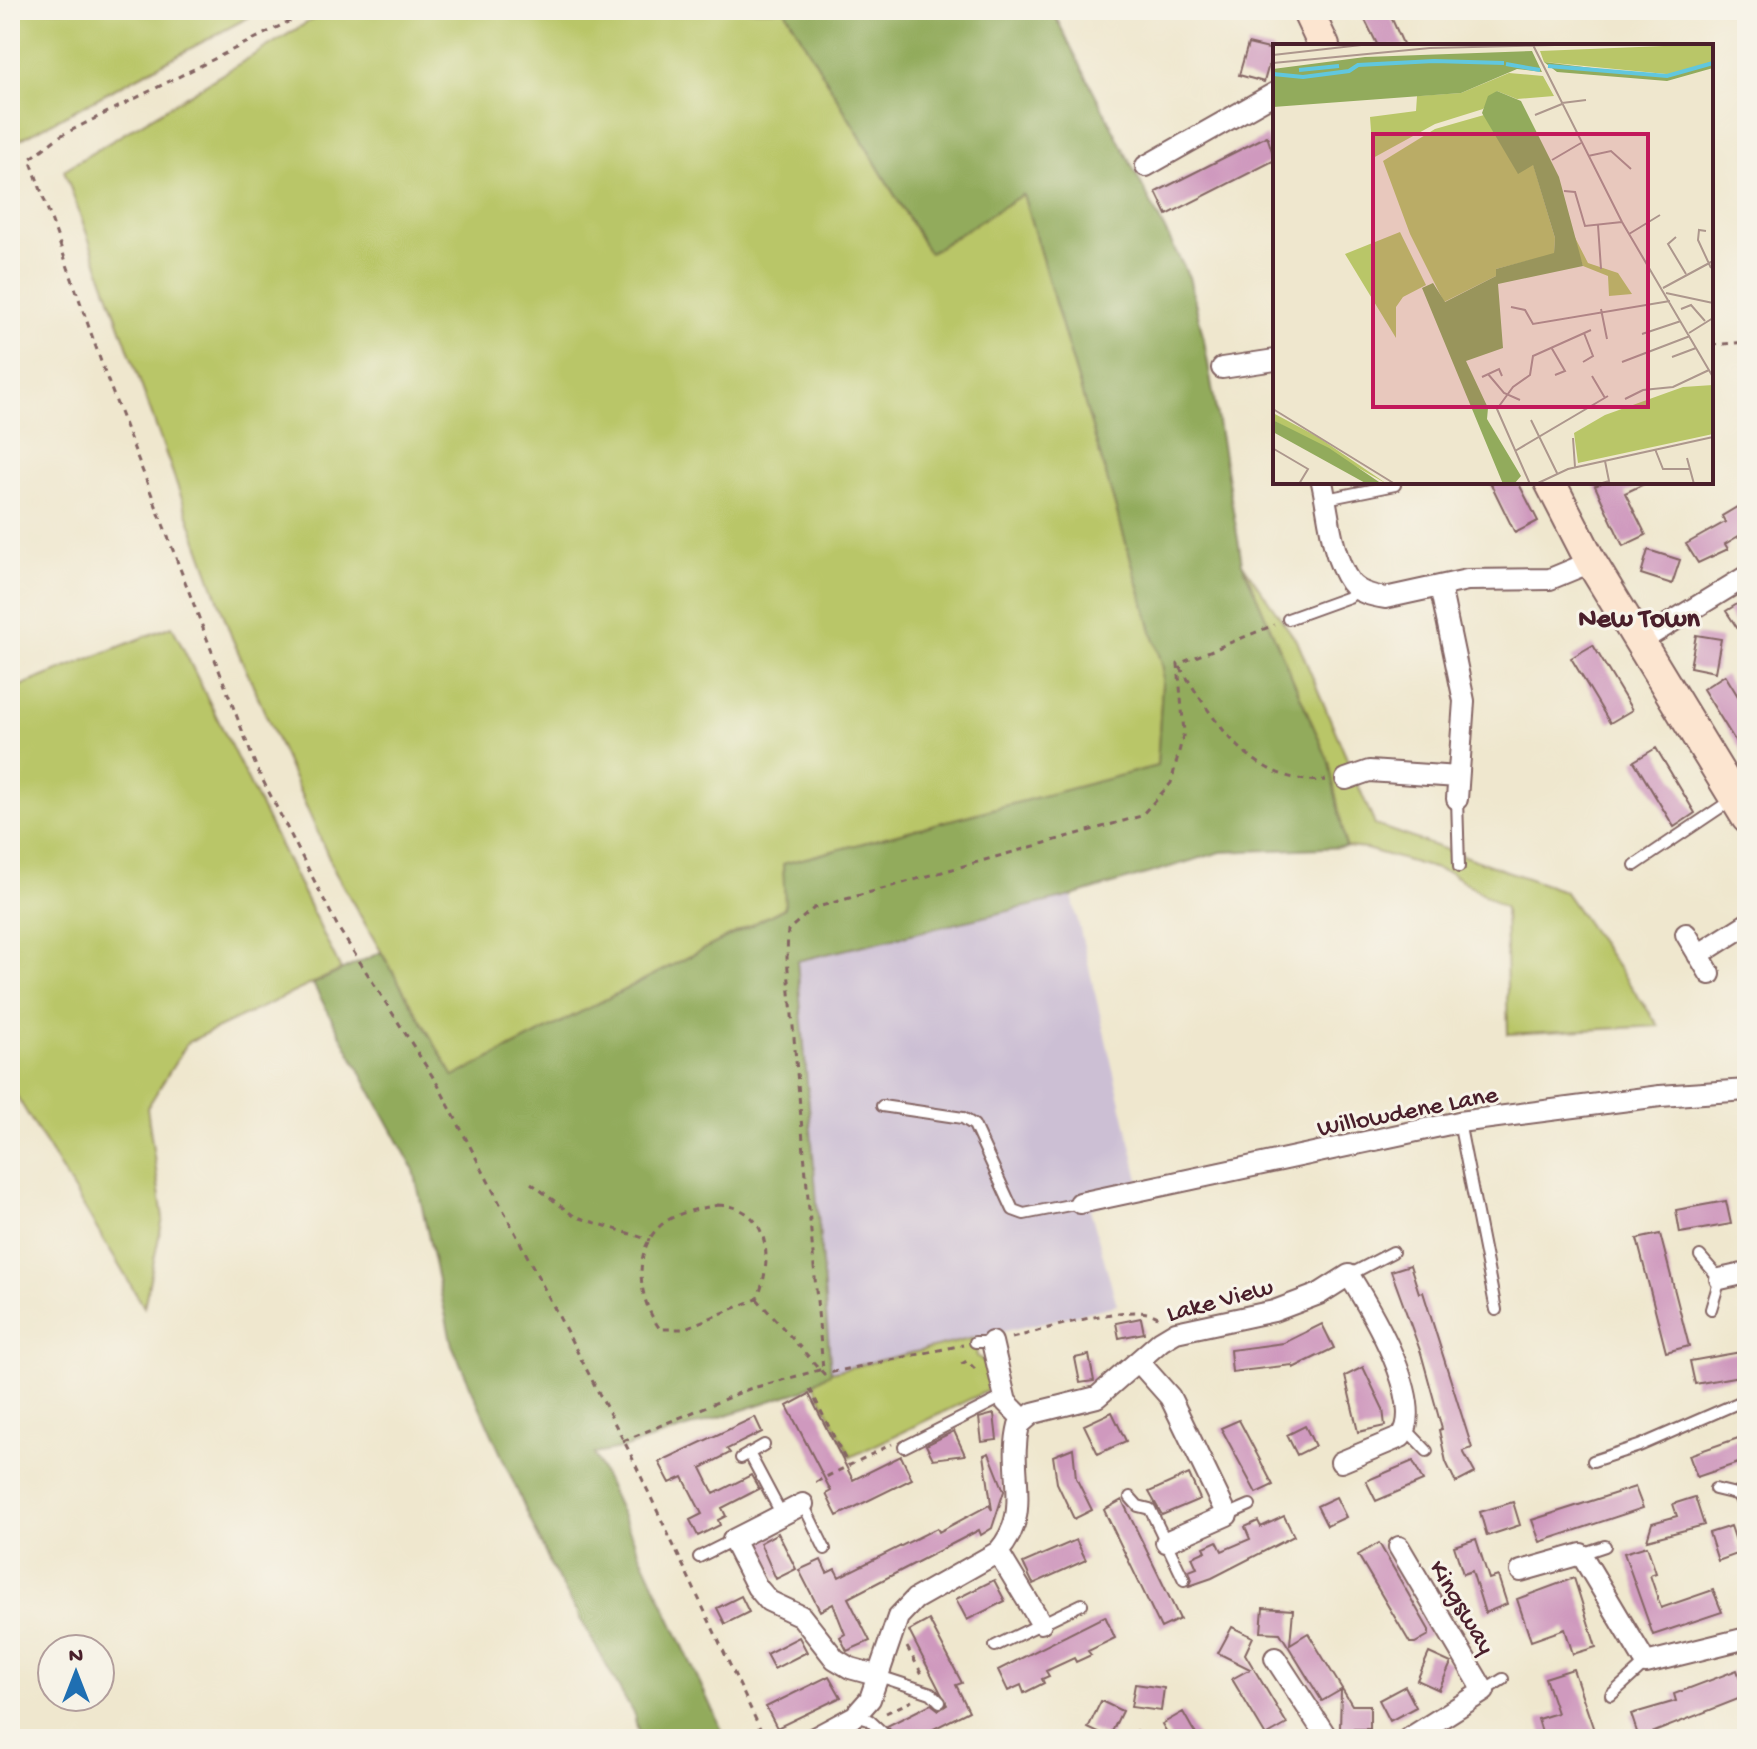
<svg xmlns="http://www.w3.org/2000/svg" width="1757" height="1749" viewBox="0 0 1757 1749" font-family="'Gochi Hand',sans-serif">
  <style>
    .industrial { fill: #ccbfd4 }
    .green { fill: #b9c668; stroke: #82724a; stroke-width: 2 }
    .forest { fill: #92ab5c; stroke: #6e6544; stroke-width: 2 }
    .building { fill: #cf99be }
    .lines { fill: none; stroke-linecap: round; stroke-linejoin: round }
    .lane-casing { stroke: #846564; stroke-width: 14 }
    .street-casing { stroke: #846564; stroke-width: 24 }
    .secondary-casing { stroke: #846564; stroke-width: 34 }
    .path { stroke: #846564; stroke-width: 3; stroke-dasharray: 6 6; stroke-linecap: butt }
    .lane { stroke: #fff; stroke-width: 10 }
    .street { stroke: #fff; stroke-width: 20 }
    .secondary { stroke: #fce5d0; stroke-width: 30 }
    .labels { text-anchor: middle; stroke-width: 6; stroke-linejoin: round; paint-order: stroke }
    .street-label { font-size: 26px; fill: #4a1f2b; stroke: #f7f3e8 }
    .neighbourhood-label { font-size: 28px; font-weight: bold; fill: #4a1f2b; stroke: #f7f3e8 }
    .inset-river { fill: none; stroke: #61c7de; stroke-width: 4 }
    .inset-road { fill: none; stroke: #ad978d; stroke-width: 2 }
    .view { fill: #c2185b; fill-opacity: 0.15; stroke: #c2185b; stroke-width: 4 }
    .inset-edge { fill: none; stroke: #4a1f2b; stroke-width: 4 }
  </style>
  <rect width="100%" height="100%" fill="#f7f3e8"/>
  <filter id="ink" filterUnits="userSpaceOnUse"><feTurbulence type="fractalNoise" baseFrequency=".0125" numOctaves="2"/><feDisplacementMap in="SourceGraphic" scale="16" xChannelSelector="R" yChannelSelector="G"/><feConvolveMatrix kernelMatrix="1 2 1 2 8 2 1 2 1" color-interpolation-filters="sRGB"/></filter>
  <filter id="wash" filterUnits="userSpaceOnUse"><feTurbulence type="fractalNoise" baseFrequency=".006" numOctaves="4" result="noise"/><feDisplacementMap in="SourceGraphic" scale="32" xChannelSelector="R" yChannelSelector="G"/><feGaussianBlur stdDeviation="1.8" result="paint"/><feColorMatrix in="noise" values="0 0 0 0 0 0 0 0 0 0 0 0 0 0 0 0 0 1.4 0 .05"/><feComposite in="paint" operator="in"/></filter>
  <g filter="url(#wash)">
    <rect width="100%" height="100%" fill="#efe7ce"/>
    <path class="industrial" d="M1072,896L1142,1192L1090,1209L1117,1305L831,1372L797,961Z"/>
    <path class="green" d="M10,10H262L10,145Z
      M328,10H785L929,253L1023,194L1163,668L1157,766L783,864L786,907L454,1077L335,872L232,638L64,170Z
      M1242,563L1298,643L1375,825L1564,891L1659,1026L1508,1034L1505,908L1450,873L1366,849L1346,847L1329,762Z
      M172,626L341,970L188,1042L147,1108L163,1218L144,1307L10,1085V690Z
      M974,1338L977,1356L989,1365L991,1389L851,1457L814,1384L831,1372Z"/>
    <path class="forest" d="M785,10H1052L1189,277L1204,340L1242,563L1329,762L1346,847L1221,852L1072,896L797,961L831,1372L804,1390L625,1448L594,1454L726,1739H640L634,1715L551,1566L452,1345L414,1170L313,984L381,952L454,1077L785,908L783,864L1157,766L1163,668L1023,194L929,253Z"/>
    <g id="blocks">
      <path class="building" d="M1360,10H1388L1404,46H1378Z
        M1248,44L1273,50L1264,82L1239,75Z
        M1267,136L1275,160L1167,215L1156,192Z
        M1490,482H1518L1538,521L1515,533Z
        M1604,482H1648L1625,493L1646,535L1623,546L1595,486Z
        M1747,501V531L1725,544L1728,549L1698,563L1686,544L1725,522L1722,516Z
        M1648,550L1680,560L1672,584L1641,574Z
        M1747,598V643L1726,611Z
        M1696,635L1721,639L1715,672L1690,667Z
        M1593,645L1632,710L1610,723L1571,658Z
        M1725,675L1747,711V760L1703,689Z
        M1656,748L1695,813L1674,827L1634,761Z
        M1726,1201L1731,1224L1680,1233L1676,1210Z
        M1660,1234L1689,1346L1666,1352L1637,1239Z
        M1410,1265L1419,1293L1423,1292L1472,1448L1463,1451L1475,1473L1456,1483L1446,1462L1439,1430L1442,1429L1421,1353L1391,1271Z
        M1141,1318L1144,1333L1119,1338L1116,1323Z
        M1322,1324L1334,1348L1293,1368L1292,1365L1232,1372L1230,1350L1284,1343Z
        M1741,1352L1745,1375L1695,1384L1690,1361Z
        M1089,1355L1094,1381L1080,1383L1075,1358Z
        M1363,1367L1383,1409L1385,1426L1358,1432L1345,1376Z
        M809,1394L853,1480L901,1456L912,1479L837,1516L826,1494L831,1491L787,1406Z
        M1112,1412L1126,1441L1098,1454L1084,1425Z
        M994,1414L997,1440L982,1442L979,1418Z
        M755,1417L762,1432L727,1449L730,1453L701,1468L714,1494L751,1475L759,1489L722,1508L726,1516L718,1520L720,1525L698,1536L690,1520L702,1514L683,1477L670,1483L659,1462Z
        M1239,1420L1273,1485L1256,1493L1221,1428Z
        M1305,1426L1315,1446L1297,1455L1287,1435Z
        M954,1431L965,1455L933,1459L926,1445Z
        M1747,1435V1460L1697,1477L1689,1455Z
        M1073,1448L1076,1478L1092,1510L1074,1519L1057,1483L1053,1456Z
        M989,1453L1004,1491L992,1528L981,1535L979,1530L848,1598L870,1641L847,1651L840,1637L845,1634L833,1604L820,1611L799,1570L821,1560L827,1573L835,1569L839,1577L937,1528L939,1532L989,1505L992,1510L984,1455Z
        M1413,1461L1423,1481L1376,1501L1366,1481Z
        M1189,1474L1200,1499L1162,1515L1149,1492Z
        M1635,1487L1643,1508L1540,1542L1532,1520Z
        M1336,1497L1346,1517L1327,1526L1317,1506Z
        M1695,1497L1704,1525L1647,1540L1652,1523L1677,1516L1673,1504Z
        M1122,1500L1180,1619L1161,1628L1104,1510Z
        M1513,1502L1520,1525L1487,1536L1480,1512Z
        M1284,1516L1294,1536L1212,1578L1189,1586L1192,1580L1189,1571L1197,1568L1192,1557L1206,1551L1204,1547L1217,1541L1222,1551L1250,1539L1245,1527L1258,1521L1261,1527Z
        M1731,1526L1740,1553L1718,1561L1709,1533Z
        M778,1533L796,1569L776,1579L760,1543Z
        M1476,1539L1489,1579L1498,1576L1507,1604L1485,1613L1472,1571L1463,1574L1454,1546Z
        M1076,1540L1086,1560L1033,1584L1023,1563Z
        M1379,1543L1429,1630V1635L1415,1643H1410L1358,1555Z
        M1647,1546L1656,1573L1650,1575L1661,1608L1713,1590L1722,1612L1653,1635L1624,1553Z
        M1574,1578L1596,1647L1573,1654L1565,1629L1531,1641L1517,1599Z
        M994,1580L1005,1601L967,1620L956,1599Z
        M741,1596L749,1612L725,1624L717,1608Z
        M1263,1608L1293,1610L1290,1644L1308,1633L1352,1705H1370V1729H1340L1341,1690L1322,1701L1280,1633L1261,1632Z
        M1105,1616L1115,1638L1088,1651L1091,1655L1076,1662L1074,1658L1046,1671L1049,1676L1042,1679L1044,1683L1024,1693L1021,1685L1008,1691L998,1670Z
        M929,1620L962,1683L956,1685L969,1711L914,1739H888L891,1731L887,1726L931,1704L939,1710L947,1705L909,1631Z
        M1232,1627L1253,1637L1245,1654L1287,1724L1266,1736L1232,1679L1250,1669L1218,1653Z
        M799,1637L807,1652L774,1669L766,1654Z
        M1429,1653L1451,1663L1439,1690L1417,1680Z
        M1573,1669L1597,1739H1544L1538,1719L1557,1713L1545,1678Z
        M1737,1670L1746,1696L1639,1738L1631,1714L1676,1701L1674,1694Z
        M829,1676L841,1697L777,1728L766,1707Z
        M1135,1684L1164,1688L1161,1711L1131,1707Z
        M1405,1686L1416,1707L1390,1721L1379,1700Z
        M1101,1701L1122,1711L1109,1738L1088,1728Z
        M1183,1712L1192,1728L1199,1739H1171L1162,1724Z"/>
    </g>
  </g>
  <g filter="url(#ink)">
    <use href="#blocks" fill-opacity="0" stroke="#846564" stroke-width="2"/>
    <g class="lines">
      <defs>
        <path id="lane" d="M1326,499L1395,485
          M1288,619L1349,597L1359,589
          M1457,799L1459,867
          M1635,865L1733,799
          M882,1106L963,1118L974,1125L1013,1210L1024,1214L1080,1203
          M1459,1122L1496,1310
          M1700,1256L1720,1279L1711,1309
          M1349,1275L1393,1252
          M975,1342H992
          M1407,1430L1427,1451
          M904,1447L1005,1396
          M749,1453L782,1515
          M741,1458L764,1445
          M1593,1461L1639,1446L1747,1399
          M1715,1489L1744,1496L1747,1493
          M1130,1497L1138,1506L1150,1509L1184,1580
          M803,1504L825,1549
          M1227,1515L1250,1505
          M1581,1554L1605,1546
          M699,1557L733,1540
          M995,1646L1082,1604
          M879,1676L931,1693L940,1702
          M1484,1691L1503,1679
          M1611,1695L1646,1663
          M855,1716L869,1720L883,1733"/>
        <path id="street" d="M1146,166L1275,93
          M1222,368L1275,360
          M1322,482C1329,513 1331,556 1350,582C1358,593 1373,596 1385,598L1467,580L1550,579L1591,562
          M1440,586L1464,701L1457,799
          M1639,642L1747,576
          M1346,779L1369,771L1458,777
          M1686,934L1710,974
          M1698,955L1747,924
          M1080,1203L1459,1122L1660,1096L1747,1090
          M1720,1279L1747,1273
          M992,1342L1006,1402L1024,1420
          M1139,1362L1170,1397L1227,1515L1166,1542
          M1744,1496L1747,1502
          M803,1504L733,1540L757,1587L769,1601L801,1616L835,1659L850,1668L879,1676
          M1399,1547L1484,1691L1408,1739
          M998,1552L1041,1623
          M1521,1571L1581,1554L1646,1663L1747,1638
          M1275,1658L1328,1739
          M812,1739L855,1716L870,1699L898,1617L915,1599L998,1552C1034,1511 1007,1472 1019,1425L1033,1413L1097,1397L1161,1341L1176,1332L1274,1311L1319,1294L1349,1275C1369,1307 1428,1404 1401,1437L1341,1462"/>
        <path id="secondary" d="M1307,10L1324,46
          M1550,482L1591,562L1747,818"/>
      </defs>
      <use href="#lane" class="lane-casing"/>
      <use href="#street" class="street-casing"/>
      <use href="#secondary" class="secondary-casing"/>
      <path class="path" d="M312,10L60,136L30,159L105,373L257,769L339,929L438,1085L628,1449L765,1739
        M1711,345L1747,342
        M1180,667C1215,722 1252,786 1326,780
        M531,1183L574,1216L650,1240
        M718,1205C770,1206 774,1261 757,1299L683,1329H660C639,1301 631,1253 660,1226C675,1212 699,1209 718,1205Z
        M757,1299L824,1374L963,1345
        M1012,1338C1041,1331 1137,1299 1159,1318
        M961,1364L967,1361L978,1372
        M810,1389L848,1465
        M623,1441L749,1389L823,1369L787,958L788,930L814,908L1141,816L1171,783L1184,732L1178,664L1274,625
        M816,1482L892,1444
        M907,1647L923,1676
        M886,1713L912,1701
        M1136,1730L1144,1739"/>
      <use href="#lane" class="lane"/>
      <use href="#street" class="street"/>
      <use href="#secondary" class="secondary"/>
    </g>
  </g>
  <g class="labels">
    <g class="street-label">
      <text transform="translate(1407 1109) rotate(-11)" y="9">Willowdene Lane</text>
      <text transform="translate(1219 1298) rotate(-15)" y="9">Lake View</text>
      <text transform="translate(1464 1606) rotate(59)" y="9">Kingsway</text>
    </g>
    <g class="neighbourhood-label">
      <text x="1639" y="626">New Town</text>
    </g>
  </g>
  <g transform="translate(1273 44)">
    <rect width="440" height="440" fill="#efe7ce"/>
    <path d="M440,0V18L403,31L271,18L267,7ZM236,29L270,32L281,52L244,55L224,47L210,65L162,80L100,114L97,73L143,67L144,52L188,49ZM211,71L245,129L260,120L282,194L281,210L223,225V232L171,258L137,190L110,117L162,85ZM294,178L315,219L345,229L359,250L336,252L335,232L310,222ZM127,188L153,241L130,253L123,263V294L72,210ZM440,341V390L305,419L301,389L332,371L410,343ZM0,369L45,393L114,440L0,376Z" fill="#b9c668"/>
    <path d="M259,7L269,28L244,25L188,49L0,63V25L92,13ZM271,18L366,30L403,31L434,19L440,18V24L394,37L284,28ZM224,47L248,57L286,133L310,222L225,240L230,304L193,317L215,364L214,375L248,432L241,440H230L149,244L160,239L172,258L223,232V225L281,209L282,194L260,121L245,130L209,69L215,52ZM0,376L56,404L109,440H94L0,388Z" fill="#92ab5c"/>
    <path class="inset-river" d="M233,20L267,26M275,22L394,32L440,19M26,26L66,22M0,30L30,33L76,27L85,21L161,17L231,19"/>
    <path class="inset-road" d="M260,1L349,178L440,333M0,11L97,0M0,19L157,4L324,0M289,59L313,56M262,71L289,60M315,112L338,107L358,125M279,116L308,99M291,147L302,148L312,182L349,178M325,181L328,225M433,187L426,186L425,196L438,224M356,190L387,171M403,193L395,200L413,230M390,244L440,217M393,249L440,259M238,263L252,266L260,280L397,257M328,265L334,295M408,265L418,261L432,277M416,289L440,274M369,290L408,277M278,303L292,327L282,331M399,313L423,304M310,318L320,312L311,289M349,318L417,292M215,330L231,349L247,356M319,332L332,354M209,333L226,325L229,332M352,355L370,346L400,343L436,326M0,365L122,440M258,376L284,429M300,394L302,423M1,405L35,425L26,440M382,405L390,425H417M242,407L335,352M414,414L421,440M257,440L224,365L240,343L257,331L260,312L318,286M263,440L295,425L440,393M326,440L336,437L332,417"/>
    <path class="view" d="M100,90H375V363H100Z"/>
    <rect width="440" height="440" class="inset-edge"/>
  </g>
  <rect width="1757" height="1749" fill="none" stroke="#f7f3e8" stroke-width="40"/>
  <g transform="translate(76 1673)"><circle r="38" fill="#f7f3e8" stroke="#b29e9c" stroke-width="2"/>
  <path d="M0-6L14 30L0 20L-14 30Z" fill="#1f6fb2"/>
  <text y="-12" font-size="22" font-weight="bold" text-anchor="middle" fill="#4a1f2b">N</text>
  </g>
</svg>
